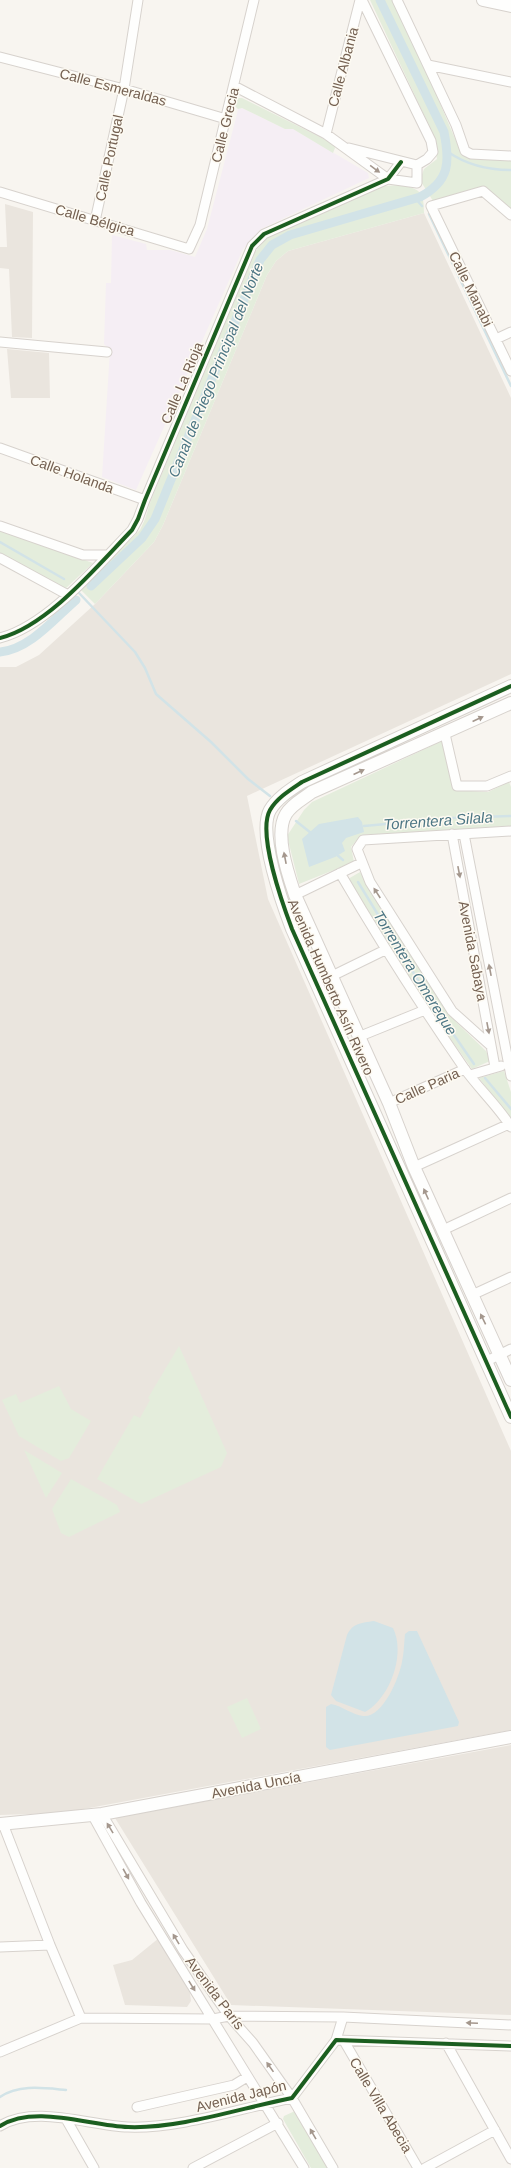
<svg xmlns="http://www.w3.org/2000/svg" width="511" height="2168" viewBox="0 0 511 2168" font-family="Arial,sans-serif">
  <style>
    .industrial { fill: #eae5de }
    .education { fill: #f5eef4 }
    .green { fill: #e4eddc }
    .water { fill: #d2e3e7 }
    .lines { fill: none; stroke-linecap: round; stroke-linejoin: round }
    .stream { stroke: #d2e3e7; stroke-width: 2.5 }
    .canal { stroke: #d2e3e7; stroke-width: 9 }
    .street-casing { stroke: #d7d2cd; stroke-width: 11 }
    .secondary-casing { stroke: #d7d2cd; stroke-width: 14 }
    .street { stroke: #fefefd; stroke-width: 9 }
    .secondary { stroke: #fefefd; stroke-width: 12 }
    .cycleway-casing { stroke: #fdfaf2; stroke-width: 6 }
    .cycleway { stroke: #1b5e20; stroke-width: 4 }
    .oneway { fill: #a4978d }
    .labels { text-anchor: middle; stroke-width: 3; stroke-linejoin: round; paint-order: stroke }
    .street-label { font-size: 14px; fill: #746051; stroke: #fdfaf2 }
    .water-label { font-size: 15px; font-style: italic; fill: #4c7684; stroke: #fdfaf2 }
  </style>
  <rect width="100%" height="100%" fill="#f8f5f0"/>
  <path class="industrial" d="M5,204L33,212L32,338L12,337L9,269L0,268V247H7Z
    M424,213L511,398V674L247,796L268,899L511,1451V1730L62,1813L0,1815V667H16L39,655L95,604L154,542L163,525L267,275L276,261L288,251Z
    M7,349L49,353L50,398H11Z
    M511,1745V2015L231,2005L115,1818Z
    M159,1938L190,1993L191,2001L187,2007L125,2005L113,1965L132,1960Z"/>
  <path class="education" d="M242,108L285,129H293L368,173L369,178L261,229L243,249L136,490L102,477L110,350L104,344L106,283H111L112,235L146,244L147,250H170L195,257L207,229L237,114L238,109Z"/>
  <path class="green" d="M370,0H392L424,66L462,155L473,159L511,160V210L485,188L433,201L420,180L424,169L437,159L433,134Z
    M238,98H242L334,144L335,148L333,153L293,129H285L242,108L238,109L235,106Z
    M401,185C421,189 424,193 424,213L288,251L276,261L267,275L163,525L154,542L95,604L80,589L140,530L145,519L151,500L255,252L264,241L274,233L384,186Z
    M0,531L7,533L93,563L64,590L0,553Z
    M442,741L455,790L488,792L509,782L511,787V826L361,835L351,847L354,862L299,884L287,836L304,810L312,802Z
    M360,872L456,1022L486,1051L490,1061L472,1069L430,1010L348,879Z
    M504,1071L511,1092V1119L479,1078Z
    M179,1346L227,1453L221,1467L141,1504L97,1479L134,1415L140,1418L150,1400L148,1398Z
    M59,1386L71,1409L91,1421L69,1458L61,1461L19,1436L2,1400L16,1394L20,1403Z
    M24,1450L62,1473L46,1498Z
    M71,1479L117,1505L120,1512L69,1537L61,1533L52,1509Z
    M247,1698L261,1729L242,1738L227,1707Z
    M295,2111L329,2168H311L283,2119L284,2116Z"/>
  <path class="water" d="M358,817L362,822L364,832L346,838L342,843L345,851L335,857L309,867L302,839L319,824Z
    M374,1621L393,1628C406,1654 390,1698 365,1712L336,1701L331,1695L347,1635C353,1623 361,1623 374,1621Z
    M409,1631H417L459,1722L458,1726L330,1750L326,1747V1707L331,1704C342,1706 353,1715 363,1716C383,1718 399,1678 402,1662C404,1653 404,1643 405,1634Z"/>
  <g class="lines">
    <path class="stream" d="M448,152C467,165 487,170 511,170
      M415,198L422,206
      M429,214L511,386
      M0,542L64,579
      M79,593L135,652L145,668L156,694L211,742L248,779L270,796
      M296,821L311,833
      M364,826L452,818L511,816
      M336,854L343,860
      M358,882L432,1003L474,1064
      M485,1078L511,1109
      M0,2097C19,2084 44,2088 66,2090"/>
    <path class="canal" d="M91,586L142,538L155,519L260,260L272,245L290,235L420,197C450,181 450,162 444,132L380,0
      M0,652C30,649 54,619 76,600"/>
    <defs>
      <path id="street" d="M362,0L431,141L433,152L427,159L417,165
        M397,0L456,125L465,151L471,154L511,156
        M0,57L124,89L226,119
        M428,65L511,82
        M234,86L326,134L388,179L417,183V165
        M326,134L360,0
        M349,148L417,165
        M0,192L189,249L200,225L254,0
        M511,215L483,191L431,206L511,371
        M95,221L124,89L138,0
        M496,339L511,332
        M0,342L107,352
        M0,448L145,500
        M0,526L83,555H108
        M0,558L68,595
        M0,638C48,626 98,565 132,530L138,519L145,500L252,246L264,234L388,179L401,162
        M445,734L457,786H487L511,776
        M452,834L495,1067
        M464,834L511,1076
        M340,873C379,940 420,1004 464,1068C478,1088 498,1106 511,1127
        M295,895L361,863
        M332,976L385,950
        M358,1037L425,1010
        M491,1046L452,1011L370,882L357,849L363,840L511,831
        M470,1075L501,1066
        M389,1103L465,1069
        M414,1167L509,1124
        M443,1230L511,1198
        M472,1295L511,1277
        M487,1361L511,1349
        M102,1814L183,1950L229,2016L253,2043L292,2098L333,2168
        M93,1816L141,1903L304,2168
        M3,1824L50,1945L81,2018
        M0,1947L50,1945
        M336,2040L343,2017
        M344,2041L418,2168
        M446,2043L511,2159
        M0,2052L81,2018L213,2019L229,2016L343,2017L511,2025
        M137,2107L234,2085L247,2077
        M66,2119L94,2168
        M0,2126C35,2104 90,2126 128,2127C179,2129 241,2108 292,2098L336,2040L511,2046
        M193,2168L278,2123
        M425,2168L495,2130"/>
      <path id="secondary" d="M483,0L511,6
        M511,686L302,782C290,790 277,798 270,810C257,833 283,905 292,929L511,1417
        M511,703L312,792C303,799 292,804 286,814C274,834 288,874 295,895L389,1103L414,1167L511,1380
        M0,1824L102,1814L511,1737"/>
    </defs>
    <use href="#street" class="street-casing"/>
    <use href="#secondary" class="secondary-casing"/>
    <use href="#street" class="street"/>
    <use href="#secondary" class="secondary"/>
    <defs>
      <path id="cycleway" d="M0,638C48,626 98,565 132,530L138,519L145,500L252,246L264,234L388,179L401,162
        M511,686L302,782C290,790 277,798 270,810C257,833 283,905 292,929L511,1417
        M0,2126C35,2104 90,2126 128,2127C179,2129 241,2108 292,2098L336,2040L511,2046"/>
    </defs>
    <use href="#cycleway" class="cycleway-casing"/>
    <use href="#cycleway" class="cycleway"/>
  </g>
  <defs><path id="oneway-solid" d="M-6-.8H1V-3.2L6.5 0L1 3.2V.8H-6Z"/></defs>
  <g class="oneway">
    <use href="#oneway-solid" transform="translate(375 169) rotate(36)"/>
    <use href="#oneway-solid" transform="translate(478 719) rotate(-25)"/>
    <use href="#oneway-solid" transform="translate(359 772) rotate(-24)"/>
    <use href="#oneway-solid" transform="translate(285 858) rotate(-101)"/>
    <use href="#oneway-solid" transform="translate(459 872) rotate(79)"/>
    <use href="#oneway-solid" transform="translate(377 893) rotate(-123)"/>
    <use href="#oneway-solid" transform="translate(490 970) rotate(-101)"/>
    <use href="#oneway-solid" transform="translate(488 1028) rotate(79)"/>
    <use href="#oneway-solid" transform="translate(426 1194) rotate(-114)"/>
    <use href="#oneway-solid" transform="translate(483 1319) rotate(-116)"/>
    <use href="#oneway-solid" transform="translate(110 1828) rotate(-121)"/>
    <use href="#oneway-solid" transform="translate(126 1874) rotate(61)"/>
    <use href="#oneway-solid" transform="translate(176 1939) rotate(-121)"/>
    <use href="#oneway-solid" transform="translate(192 1986) rotate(58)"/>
    <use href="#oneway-solid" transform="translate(472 2023) rotate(-177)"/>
    <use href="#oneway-solid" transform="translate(270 2067) rotate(-125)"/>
    <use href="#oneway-solid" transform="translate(313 2134) rotate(-120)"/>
  </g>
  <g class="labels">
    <g class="street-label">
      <text transform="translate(343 67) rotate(-75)" y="5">Calle Albania</text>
      <text transform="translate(113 87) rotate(15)" y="5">Calle Esmeraldas</text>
      <text transform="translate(225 125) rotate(-76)" y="5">Calle Grecia</text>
      <text transform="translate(109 158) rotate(-78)" y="5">Calle Portugal</text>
      <text transform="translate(95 220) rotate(16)" y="5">Calle Bélgica</text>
      <text transform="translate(471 289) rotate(64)" y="5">Calle Manabi</text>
      <text transform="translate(182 383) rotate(-67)" y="5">Calle La Rioja</text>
      <text transform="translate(72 474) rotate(20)" y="5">Calle Holanda</text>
      <text transform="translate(473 951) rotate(79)" y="5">Avenida Sabaya</text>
      <text transform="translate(331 987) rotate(66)" y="5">Avenida Humberto Asín Rivero</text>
      <text transform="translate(427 1086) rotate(-24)" y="5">Calle Paria</text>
      <text transform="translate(256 1785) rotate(-11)" y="5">Avenida Uncía</text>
      <text transform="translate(215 1993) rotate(53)" y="5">Avenida París</text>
      <text transform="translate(241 2096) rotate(-14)" y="5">Avenida Japón</text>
      <text transform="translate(381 2105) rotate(59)" y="5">Calle Villa Abecia</text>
    </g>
    <g class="water-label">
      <text transform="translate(216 370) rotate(-68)" y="5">Canal de Riego Principal del Norte</text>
      <text transform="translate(438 821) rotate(-4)" y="5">Torrentera Silala</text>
      <text transform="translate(415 973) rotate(58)" y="5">Torrentera Omereque</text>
    </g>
  </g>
</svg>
